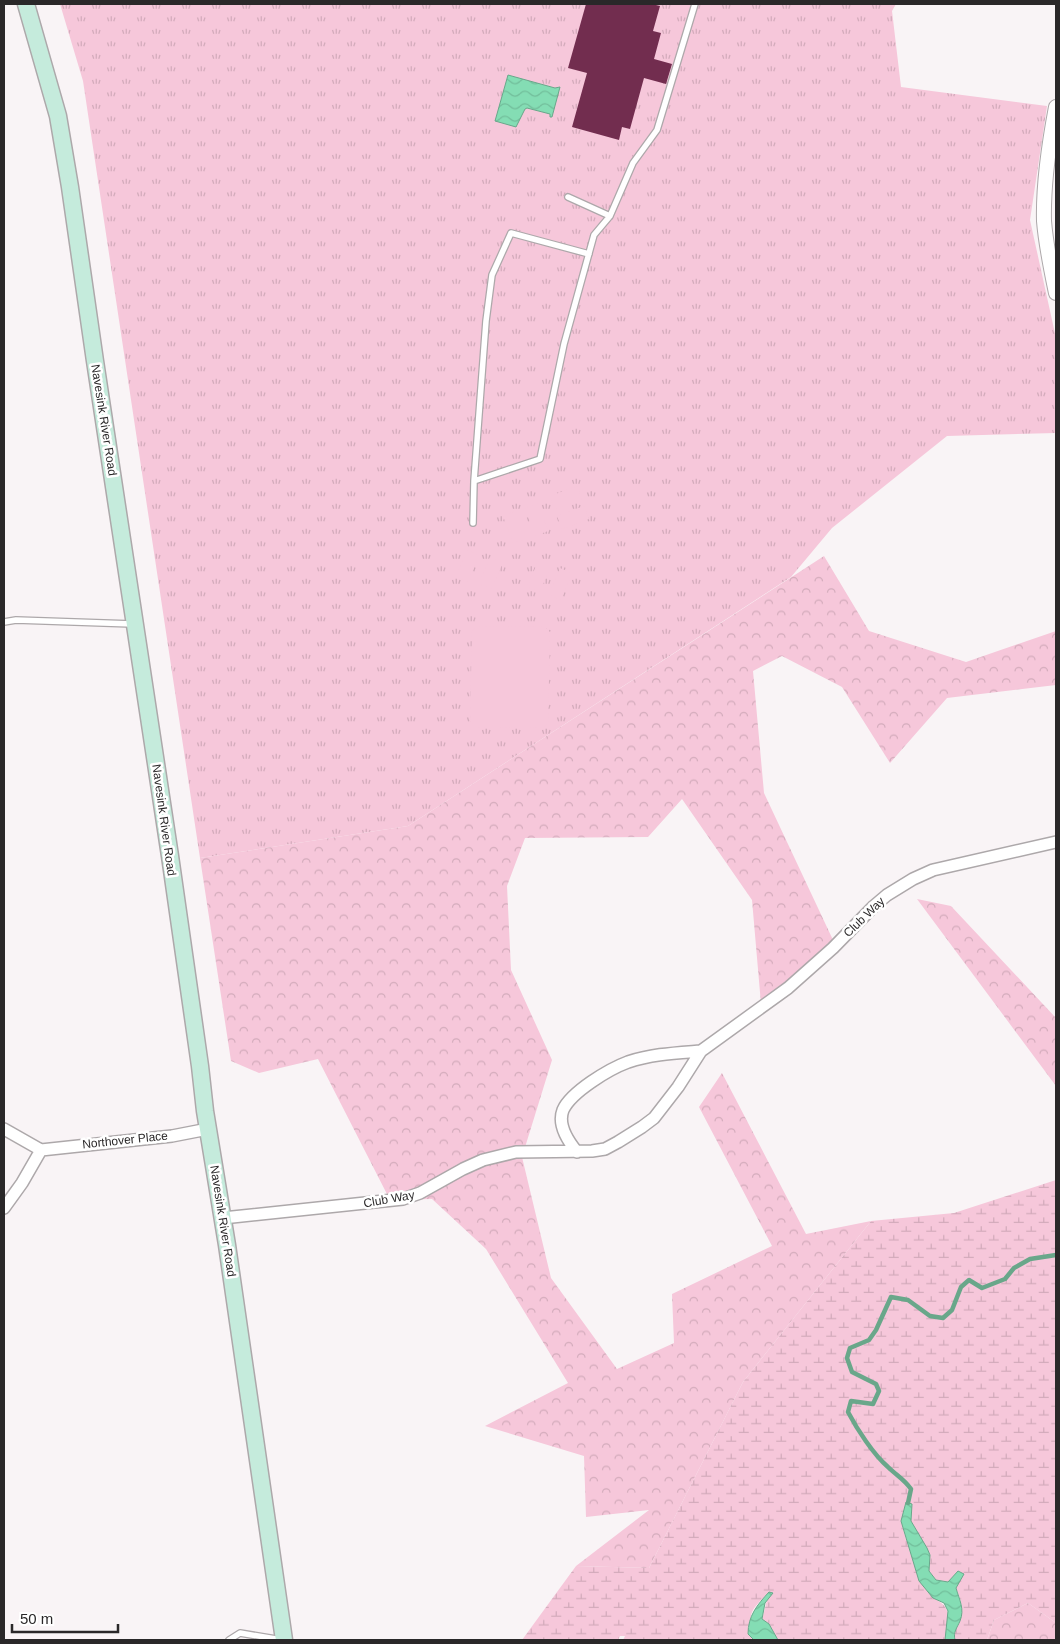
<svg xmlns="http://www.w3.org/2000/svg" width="1060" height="1644" viewBox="0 0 1060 1644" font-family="Helvetica,sans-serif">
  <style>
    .grass { fill: url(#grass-tufts) }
    .forest { fill: url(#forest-crowns) }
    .wetland { fill: url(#wetland-marsh) }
    .park { fill: #f6c7da }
    .water { fill: url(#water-waves); stroke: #69a78a }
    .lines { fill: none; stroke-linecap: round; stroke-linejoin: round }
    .stream { stroke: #69a78a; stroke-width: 4.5 }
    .building { fill: #722d4f }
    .service-casing { stroke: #ada8aa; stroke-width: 8 }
    .minor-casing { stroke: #ada8aa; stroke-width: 14 }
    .tertiary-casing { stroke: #ada8aa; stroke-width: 16 }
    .secondary-casing { stroke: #ada8aa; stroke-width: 19 }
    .service { stroke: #fff; stroke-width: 5.5 }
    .minor { stroke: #fff; stroke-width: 11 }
    .tertiary { stroke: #fff; stroke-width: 14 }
    .secondary { stroke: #c5ebdc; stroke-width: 16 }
    .labels { text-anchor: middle; stroke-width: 5; stroke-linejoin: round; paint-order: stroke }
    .street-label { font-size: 12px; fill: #2a2829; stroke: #fff }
  </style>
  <defs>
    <pattern id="grass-tufts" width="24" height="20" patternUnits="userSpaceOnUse" patternTransform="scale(1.25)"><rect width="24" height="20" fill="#f6c7da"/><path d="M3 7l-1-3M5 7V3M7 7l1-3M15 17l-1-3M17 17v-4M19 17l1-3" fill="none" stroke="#d3abbb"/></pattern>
    <pattern id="forest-crowns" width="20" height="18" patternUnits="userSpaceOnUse" patternTransform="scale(1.25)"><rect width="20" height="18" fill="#f6c7da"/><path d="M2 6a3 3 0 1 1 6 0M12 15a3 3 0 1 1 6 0" fill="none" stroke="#d3abbb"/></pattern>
    <pattern id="wetland-marsh" width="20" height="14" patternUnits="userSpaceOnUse" patternTransform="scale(1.25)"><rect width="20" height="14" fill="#f6c7da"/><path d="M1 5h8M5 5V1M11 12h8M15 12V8" fill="none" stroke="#d3abbb"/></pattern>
    <pattern id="water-waves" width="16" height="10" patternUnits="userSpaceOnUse" patternTransform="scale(1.25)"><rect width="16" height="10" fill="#84ddb4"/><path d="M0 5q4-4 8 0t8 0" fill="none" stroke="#72be9b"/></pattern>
  </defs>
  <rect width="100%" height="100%" fill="#f9f4f6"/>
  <path class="grass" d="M60,4H896L892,11L901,87L1047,106L1030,220L1056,338V433L947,436L832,528L791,577L408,826L200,858L83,81Z"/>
  <path class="forest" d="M824,556L869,631L966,662L1056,631V685L947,698L890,763L842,687L782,656L753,671L764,793L833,940L761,1004L752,900L682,799L648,837L525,838L507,886L511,970L552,1060L522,1157L551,1278L617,1369L674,1343L672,1294L772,1246L699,1107L722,1073L806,1234L871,1221L743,1382L649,1568L576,1566L649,1510L586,1517L584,1456L485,1426L568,1383L486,1249L432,1199L390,1200L318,1059L259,1073L231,1061L200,858L408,826Z
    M917,899L951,906L1056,1018V1086Z
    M1028,1603L1056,1623V1640H987L994,1620Z"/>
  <path class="wetland" d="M1056,1180V1623L1028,1603L994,1620L987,1640H955C953,1632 957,1628 960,1621C965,1609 960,1599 956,1588L963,1574L958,1571L948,1582L936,1580L929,1571L930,1555L927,1548L911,1521L912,1504L901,1521L906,1539L933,1598C955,1608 947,1620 945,1640H778L769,1624L762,1620L769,1592C763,1599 752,1607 751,1616C750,1621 750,1623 748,1628L751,1638L754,1640H623L625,1636H620L618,1640H522L576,1566L649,1568L743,1382L871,1221L954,1213Z"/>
  <path class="park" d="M577,486L582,499L554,509L550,496Z
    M538,503L548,531L535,536L525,508Z
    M584,506L589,519L562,529L557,516Z
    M516,511L526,539L513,543L503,516Z
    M467,550L479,555L468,582L456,577Z
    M490,557L503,562L492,589L479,584Z
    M539,559L551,565L540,592L527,587Z
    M560,568L572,573L561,600L549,595Z
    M477,626L545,627L550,632L548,723L543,728L475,727L470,721L472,631Z"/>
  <path class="water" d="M508,75L555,88L560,87L552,117H550V114L527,108L525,109L516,127L495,121Z
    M906,1502L912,1504L911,1521L927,1548L930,1555L929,1571L936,1580L948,1582L958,1571L964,1574L956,1588C959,1599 965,1609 960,1621C957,1628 953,1632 955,1640H945L948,1611L944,1603L933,1598L919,1581L901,1521Z
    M769,1592L773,1593L765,1603L762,1619L769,1624L778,1640H754L748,1634C748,1616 757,1605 769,1592Z"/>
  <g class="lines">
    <path class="stream" d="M908,1503L911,1489C904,1479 896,1475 888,1467C873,1454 857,1429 848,1412L851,1401L873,1404L879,1391L876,1384L852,1372L847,1358L850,1348L869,1340L876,1330L891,1297L908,1300L930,1316L943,1318L952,1310L961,1287L969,1280L982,1288L1005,1279L1014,1268L1030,1259L1056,1255"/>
  </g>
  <path class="building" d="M586,4H652L660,6L653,31L661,33L654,59L672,64L666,84L644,78L630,129L622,127L619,140L572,127L587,73L568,68Z"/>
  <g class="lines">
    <defs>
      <path id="service" d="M568,197L610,216
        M589,254L511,233L492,275L486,321L474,481L540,459L564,344L594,235L610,216L633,163L657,130L695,4
        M473,523L474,481
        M4,622L16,620L133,624
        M229,1640L240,1633L282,1640"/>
      <path id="minor" d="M4,1129L41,1150L22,1183L4,1208
        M41,1150L172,1136L208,1129
        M577,1152C568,1141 557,1125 563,1110C571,1092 609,1069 628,1062C652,1054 676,1053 701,1051
        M223,1218L403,1199L420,1193L463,1169L483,1160L516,1152L592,1151L605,1149L618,1142L642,1127L654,1118L678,1087L701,1051L788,988L833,948L874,906L887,895L913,879L933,870L1056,842"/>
      <path id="tertiary" d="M1056,107C1049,144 1043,183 1044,221C1046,246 1051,269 1056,293"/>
      <path id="secondary" d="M26,4L58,116L70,187L95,361L170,856L200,1066L205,1111L227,1245L284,1640"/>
    </defs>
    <use href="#service" class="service-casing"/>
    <use href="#minor" class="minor-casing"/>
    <use href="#tertiary" class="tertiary-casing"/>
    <use href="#secondary" class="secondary-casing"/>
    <use href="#service" class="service"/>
    <use href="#minor" class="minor"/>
    <use href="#tertiary" class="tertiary"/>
    <use href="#secondary" class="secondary"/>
  </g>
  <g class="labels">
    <g class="street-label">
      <text transform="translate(104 420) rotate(81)" y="4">Navesink River Road</text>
      <text transform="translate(164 820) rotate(82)" y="4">Navesink River Road</text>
      <text transform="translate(864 917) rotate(-44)" y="4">Club Way</text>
      <text transform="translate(125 1140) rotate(-6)" y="4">Northover Place</text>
      <text transform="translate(389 1199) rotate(-10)" y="4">Club Way</text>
      <text transform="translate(223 1221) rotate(81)" y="4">Navesink River Road</text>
    </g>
  </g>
  <rect width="1060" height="1644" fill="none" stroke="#2a2829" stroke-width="10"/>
  <path d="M12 1624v8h106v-8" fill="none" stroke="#2a2829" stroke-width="2.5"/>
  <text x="20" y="1624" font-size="15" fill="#2a2829" stroke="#ffffff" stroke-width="4" paint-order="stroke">50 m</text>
</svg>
